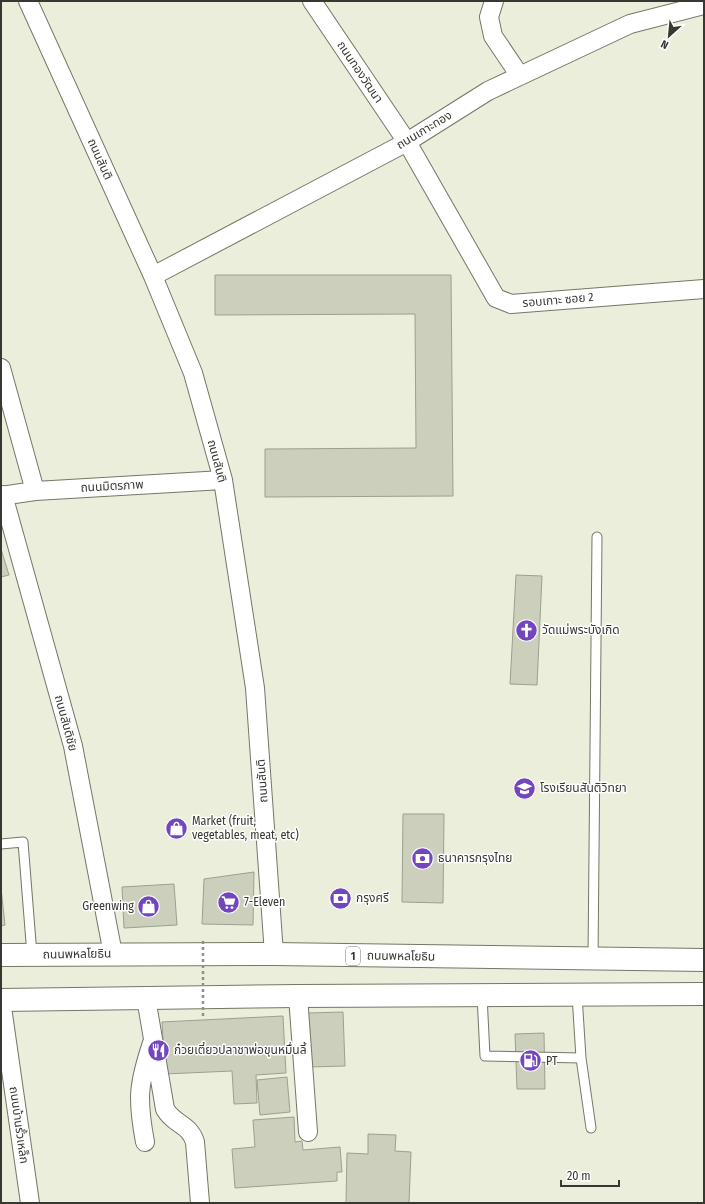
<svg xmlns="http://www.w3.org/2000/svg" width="705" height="1204" viewBox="0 0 705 1204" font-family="'Fira Sans Condensed','Noto Sans Thai',sans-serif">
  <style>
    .building { fill: #cbcfbc; stroke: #9ca08e }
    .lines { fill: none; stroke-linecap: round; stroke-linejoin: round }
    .service-casing { stroke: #747766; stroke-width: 11 }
    .minor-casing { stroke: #747766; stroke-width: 20 }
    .primary-casing { stroke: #747766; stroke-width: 24 }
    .service { stroke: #fff; stroke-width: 9 }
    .minor { stroke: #fff; stroke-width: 18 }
    .primary { stroke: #fff; stroke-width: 22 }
    .path-bridge { stroke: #8e9184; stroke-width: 2.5; stroke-dasharray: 3 3; stroke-linecap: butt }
    .labels { text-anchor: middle; stroke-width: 3; stroke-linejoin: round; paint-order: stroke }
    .shield { fill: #fff; stroke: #72746f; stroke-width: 1 }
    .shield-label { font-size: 11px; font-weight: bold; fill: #363831 }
    .street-label { font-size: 12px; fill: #363831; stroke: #fff }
    .poi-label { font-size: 12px; fill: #363831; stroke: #fff; text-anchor: start }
  </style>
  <rect width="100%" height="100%" fill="#eaeedb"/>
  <path class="building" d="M215,275H451L453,496L265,497V449L416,448L415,314L215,315Z
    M1,549L9,575L1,577Z
    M516,575L542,576L537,685L510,684Z
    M403,814H444L443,903L402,902Z
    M254,872L253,925L202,924L204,879Z
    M174,884L177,925L124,928L122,887Z
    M1,888L5,925L1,926Z
    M343,1012L345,1066L309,1067L308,1013Z
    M283,1016L286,1073L256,1075L257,1103L234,1104L232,1071L165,1074L162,1022Z
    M544,1033L545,1089H517L515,1034Z
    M287,1077L290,1112L260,1115L257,1080Z
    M294,1117L295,1142L302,1141L303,1150L340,1147L342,1172H337V1181L235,1188L232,1149L255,1147L253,1120Z
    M368,1134L396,1135L395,1151L411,1152L409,1203H346L347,1153L368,1154Z"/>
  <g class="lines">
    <defs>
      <path id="service" d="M1,844L23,842L32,955
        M593,959L597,537
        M482,995L485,1056L581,1058
        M577,995L581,1058L591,1128"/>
      <path id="minor" d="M28,1L153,276L193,373L223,480L255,688L274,954
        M312,1L407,142L496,298L511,304L704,289
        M494,1L489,17L493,36L520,76
        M153,276L407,142L488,91L630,24L704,5
        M1,368L35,491
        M3,495L73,746L113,954
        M1,496L35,491L223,480
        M298,996L308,1132
        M146,998L165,1109C174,1125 189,1123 195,1142L200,1203
        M1,1000L30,1203
        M145,1142C137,1099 138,1085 152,1043"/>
      <path id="primary" d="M1,955L274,954L704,960
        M1,1000L298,996L704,994"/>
    </defs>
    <use href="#service" class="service-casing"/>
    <use href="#minor" class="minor-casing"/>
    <use href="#primary" class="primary-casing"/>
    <use href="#service" class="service"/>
    <use href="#minor" class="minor"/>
    <use href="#primary" class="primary"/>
    <path class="path-bridge" d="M203,941V1016"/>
  </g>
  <defs>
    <symbol id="church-disc" viewBox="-11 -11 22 22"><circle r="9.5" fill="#7246bf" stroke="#fff"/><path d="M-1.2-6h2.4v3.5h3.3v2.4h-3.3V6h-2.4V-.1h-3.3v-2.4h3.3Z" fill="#fff"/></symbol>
    <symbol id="school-disc" viewBox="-11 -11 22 22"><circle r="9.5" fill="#7246bf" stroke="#fff"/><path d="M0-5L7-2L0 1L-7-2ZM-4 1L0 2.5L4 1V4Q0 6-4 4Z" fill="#fff"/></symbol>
    <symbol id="shop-disc" viewBox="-11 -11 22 22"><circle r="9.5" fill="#7246bf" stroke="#fff"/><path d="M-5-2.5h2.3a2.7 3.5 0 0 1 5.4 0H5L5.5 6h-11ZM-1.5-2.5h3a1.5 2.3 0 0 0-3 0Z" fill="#fff"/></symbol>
    <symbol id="bank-disc" viewBox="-11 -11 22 22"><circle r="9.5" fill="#7246bf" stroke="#fff"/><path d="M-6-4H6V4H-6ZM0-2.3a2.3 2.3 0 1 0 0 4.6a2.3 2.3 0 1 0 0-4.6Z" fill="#fff"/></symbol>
    <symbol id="supermarket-disc" viewBox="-11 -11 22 22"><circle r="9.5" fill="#7246bf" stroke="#fff"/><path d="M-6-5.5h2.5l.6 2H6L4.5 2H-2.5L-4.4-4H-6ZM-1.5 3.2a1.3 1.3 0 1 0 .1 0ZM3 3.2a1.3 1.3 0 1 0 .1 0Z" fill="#fff"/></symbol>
    <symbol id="restaurant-disc" viewBox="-11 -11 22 22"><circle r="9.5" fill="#7246bf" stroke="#fff"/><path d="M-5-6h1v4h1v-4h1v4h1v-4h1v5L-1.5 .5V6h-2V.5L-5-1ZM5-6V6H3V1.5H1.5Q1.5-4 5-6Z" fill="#fff"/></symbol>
    <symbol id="fuel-disc" viewBox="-11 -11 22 22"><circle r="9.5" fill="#7246bf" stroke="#fff"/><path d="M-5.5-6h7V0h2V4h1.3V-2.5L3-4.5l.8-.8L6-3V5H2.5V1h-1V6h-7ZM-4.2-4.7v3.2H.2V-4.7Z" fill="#fff"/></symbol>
  </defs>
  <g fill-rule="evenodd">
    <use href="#church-disc" x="514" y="618" width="25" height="25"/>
    <use href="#school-disc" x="512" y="776" width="25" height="25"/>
    <use href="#shop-disc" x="164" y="816" width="25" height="25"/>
    <use href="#bank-disc" x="410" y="846" width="25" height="25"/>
    <use href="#bank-disc" x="328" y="886" width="25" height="25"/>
    <use href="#supermarket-disc" x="216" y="890" width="25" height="25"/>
    <use href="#shop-disc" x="136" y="894" width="25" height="25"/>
    <use href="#restaurant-disc" x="146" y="1038" width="25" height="25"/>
    <use href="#fuel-disc" x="518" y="1048" width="25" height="25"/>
  </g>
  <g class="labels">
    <rect class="shield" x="346" y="947" width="14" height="18" rx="3"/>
    <g class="shield-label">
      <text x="353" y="960">1</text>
    </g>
    <g class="street-label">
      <text transform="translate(360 72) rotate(56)" y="4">ถนนทองวัฒนา</text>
      <text transform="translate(424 130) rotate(-31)" y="4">ถนนเกาะทอง</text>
      <text transform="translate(100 159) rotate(66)" y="4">ถนนสันติ</text>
      <text transform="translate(558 300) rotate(-5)" y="4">รอบเกาะ ซอย 2</text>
      <text transform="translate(217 461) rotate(75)" y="4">ถนนสันติ</text>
      <text transform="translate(112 486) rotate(-3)" y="4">ถนนมิตรภาพ</text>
      <text transform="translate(66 723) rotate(75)" y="4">ถนนสันติชัย</text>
      <text transform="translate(262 781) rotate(-94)" y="4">ถนนสันติ</text>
      <text transform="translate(77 954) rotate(-1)" y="4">ถนนพหลโยธิน</text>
      <text transform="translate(401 956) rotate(1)" y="4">ถนนพหลโยธิน</text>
      <text transform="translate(19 1125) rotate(82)" y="4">ถนนบ้านรั้วเหล็ก</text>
    </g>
    <g class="poi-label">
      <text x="542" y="634">วัดแม่พระบังเกิด</text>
      <text x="540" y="792">โรงเรียนสันติวิทยา</text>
      <text x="192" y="825">Market (fruit,<tspan x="192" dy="14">vegetables, meat, etc)</tspan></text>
      <text x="438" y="862">ธนาคารกรุงไทย</text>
      <text x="356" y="902">กรุงศรี</text>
      <text x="244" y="906">7-Eleven</text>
      <text x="134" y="910" text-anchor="end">Greenwing</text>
      <text x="174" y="1054">ก๋วยเตี๋ยวปลาชาพ่อขุนหมื่นลี้</text>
      <text x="546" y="1065">PT</text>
    </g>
  </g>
  <rect width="705" height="1204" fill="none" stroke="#363831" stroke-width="4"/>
  <g transform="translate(669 36) rotate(207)" stroke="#ffffff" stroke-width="3" paint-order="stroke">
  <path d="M0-3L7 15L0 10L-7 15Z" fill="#363831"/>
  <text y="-6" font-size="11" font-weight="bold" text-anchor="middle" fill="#363831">N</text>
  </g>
  <path d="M561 1180v6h58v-6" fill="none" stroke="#363831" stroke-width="2"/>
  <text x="567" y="1180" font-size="12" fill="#363831" stroke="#ffffff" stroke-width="3" paint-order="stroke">20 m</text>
</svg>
